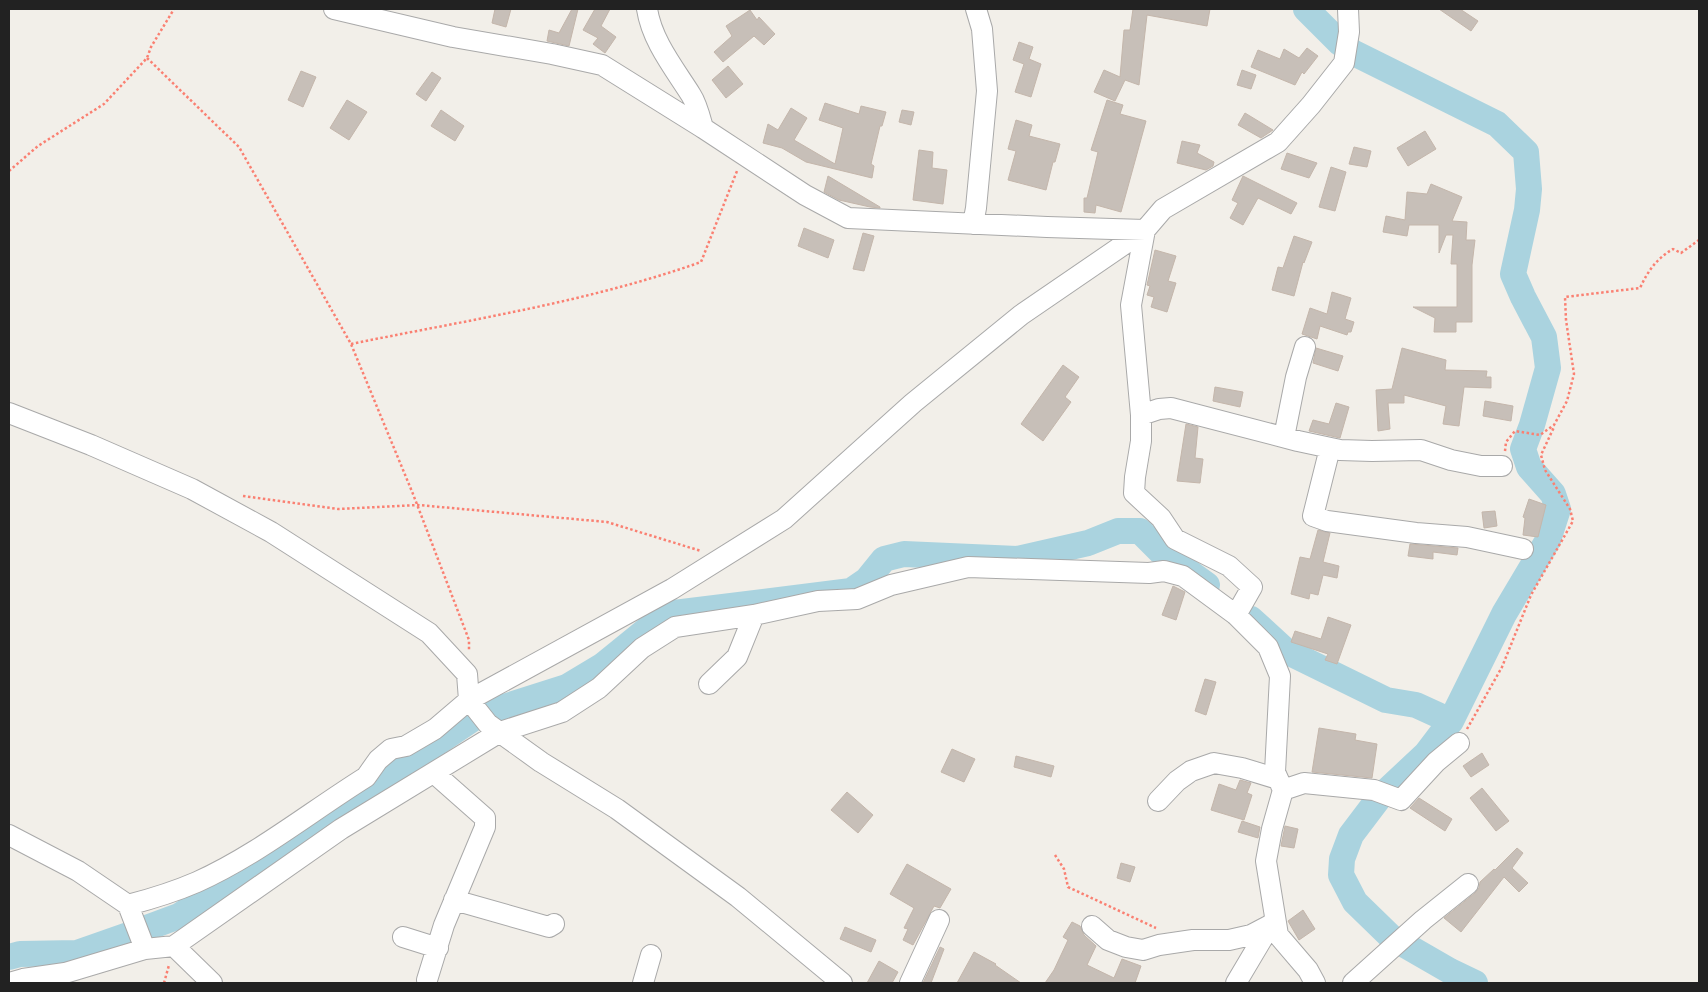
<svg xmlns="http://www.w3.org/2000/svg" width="1708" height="992" viewBox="0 0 1708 992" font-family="'Archivo Narrow',sans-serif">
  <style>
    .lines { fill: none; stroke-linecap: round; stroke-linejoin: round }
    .river { stroke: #aad3df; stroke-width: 26 }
    .building { fill: #c7bfb8; stroke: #c4b6ab }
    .minor-casing { stroke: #a9a9a9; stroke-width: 22 }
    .path { stroke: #fa8072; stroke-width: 2.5; stroke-dasharray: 2.5 2.5; stroke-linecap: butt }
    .minor { stroke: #fff; stroke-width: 20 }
  </style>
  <rect width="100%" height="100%" fill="#f2efe9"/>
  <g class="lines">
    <path class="river" d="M1306,9L1340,43L1354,53L1497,124L1526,152L1529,189L1527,210L1513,274L1523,297L1544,337L1548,368L1532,425L1523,449L1529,467L1553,494L1558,509L1548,540L1504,614L1451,721L1426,754L1379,798L1351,835L1342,859L1341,875L1355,902L1391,937L1450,971L1475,983
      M1251,619L1286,651L1386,700L1416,705L1451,721
      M485,713L567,687L602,666L666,614L851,591L867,580L884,559L904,554L1017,559L1088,543L1118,531H1140L1160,551L1207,585
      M144,929L179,916L474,718
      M9,957L20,954L77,953L134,933"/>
  </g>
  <path class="building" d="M495,9H511L506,27L492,23Z
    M572,9H578L569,46L547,41L549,30L559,33Z
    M595,9H610L601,26L616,37L605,53L593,44L598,38L583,30Z
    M1133,9H1210L1207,26L1147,15L1139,85L1125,80L1115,101L1094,92L1104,70L1120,77L1124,30H1130Z
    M1439,9H1460L1478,21L1471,31Z
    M750,10L757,20L759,17L775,34L764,45L754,36L723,62L714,52L732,36L726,26Z
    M1019,42L1033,47L1029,59L1041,64L1031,97L1015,92L1024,64L1013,60Z
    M1307,48L1318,56L1304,74L1302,72L1295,85L1251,67L1258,50L1280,59L1284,49L1299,58Z
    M728,66L743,84L726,98L712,80Z
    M1242,70L1256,75L1251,89L1237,85Z
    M301,71L316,77L303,107L288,100Z
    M432,72L441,78L426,101L416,94Z
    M347,100L367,112L349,140L330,128Z
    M1107,100L1123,105L1120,114L1146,121L1121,212L1096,205L1095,213L1084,212V198H1087L1098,152L1091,150Z
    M825,103L859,114L861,106L886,112L882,126H880L871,164L874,166L872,178L806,162L782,148L763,143L768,124L778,130L791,108L807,118L794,140L835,164L843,128L819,120Z
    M441,110L464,126L455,141L431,126Z
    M902,110L914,112L911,125L899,122Z
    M1245,113L1273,130L1261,138L1238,125Z
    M1016,120L1032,125L1029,136L1060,144L1055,162H1053L1046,190L1008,180L1016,151L1008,149Z
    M1425,131L1436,149L1408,166L1397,148Z
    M1182,141L1200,145L1197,153L1214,162L1213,166L1206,170L1177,163Z
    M1354,147L1371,151L1367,167L1349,164Z
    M919,150L933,152L932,168L947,170L943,204L913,200Z
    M1287,153L1317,163L1309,178L1281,169Z
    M1331,167L1346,172L1335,211L1319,207Z
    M828,176L880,207V208L870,207L839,200L824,192Z
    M1243,176L1297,203L1291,214L1258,198L1243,225L1230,218L1238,203L1232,200Z
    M1431,184L1462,197L1452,221L1467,222L1466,240H1475L1472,265V322H1456V332H1434L1435,318L1413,307H1457V264H1451L1453,235H1446L1439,253V225H1409L1407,236L1383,232L1386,216L1405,220L1407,192L1427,194Z
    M804,228L834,240L828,258L798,246Z
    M863,233L874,236L864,271L853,269Z
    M1294,236L1312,242L1304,263L1303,262L1294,296L1272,290L1278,267L1283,268Z
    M1155,250L1176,256L1168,281L1176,283L1167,312L1151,307L1154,297L1147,295L1150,286L1147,285Z
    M1332,292L1351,298L1345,319L1354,322L1351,332H1348L1347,335L1320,326L1317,339L1302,334L1310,308L1327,314Z
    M1316,348L1343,356L1338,371L1313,363Z
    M1402,348L1446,360L1445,370L1487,371L1486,377H1491V388L1464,387L1459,426L1443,424L1446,406L1404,395V403H1388L1390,429L1378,431L1376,390L1392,389Z
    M1063,365L1079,377L1065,397L1071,402L1043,441L1021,424Z
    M1215,387L1243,392L1240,407L1213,401Z
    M1485,401L1513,406L1511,421L1483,416Z
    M1336,403L1349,407L1340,438L1309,431L1313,420L1329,424Z
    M1186,424L1198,427L1195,458L1203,459L1200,483L1177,481Z
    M1529,499L1546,505L1538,537L1523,535L1525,518L1523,517Z
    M1495,511L1497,526L1484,528L1482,512Z
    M1318,530L1330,533L1323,562L1339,566L1337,578L1323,575L1318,595L1310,593L1309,599L1291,594L1300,557L1310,559Z
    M1410,544L1458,548L1457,555L1433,552V559L1408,556Z
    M1173,586L1185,592L1176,620L1162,615Z
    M1328,617L1351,625L1337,664L1325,660L1328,654L1291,642L1295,631L1321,639Z
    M1205,679L1216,682L1206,715L1195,711Z
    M1319,728L1356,734L1355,740L1377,744L1372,778L1312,772Z
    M952,749L975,759L964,782L941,772Z
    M1482,753L1489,765L1471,777L1463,766Z
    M1016,756L1054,766L1051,777L1014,767Z
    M1240,780L1251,783L1247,793L1252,795L1244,820L1211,810L1219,784L1236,790Z
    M1482,788L1509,821L1496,831L1470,798Z
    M847,792L873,815L858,833L831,810Z
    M1419,798L1452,819L1445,831L1410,808Z
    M1242,821L1260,827L1258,838L1238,832Z
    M1285,826L1298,829L1294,848L1281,846Z
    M1517,848L1523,853L1512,868L1528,883L1519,892L1504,877L1461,932L1444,918L1475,893L1479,888L1480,882L1494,869L1495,870Z
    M1121,863L1135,867L1130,882L1117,878Z
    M907,864L951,889L940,908L934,906L913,945L903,940L908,929L904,928L914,908L890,894Z
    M1303,910L1315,929L1299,940L1288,921Z
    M1072,922L1080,926L1084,935L1096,946L1087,965L1114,978L1122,959L1141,966L1135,983H1045L1054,970L1068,940L1063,937Z
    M845,927L876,940L871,952L840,939Z
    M940,947L944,949L931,983H923Z
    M974,952L996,964L995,965L1021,983H957Z
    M879,961L898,972L892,983H867Z"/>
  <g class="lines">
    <defs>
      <path id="minor" d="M334,9L453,37L552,54L602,65L703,128L805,195L848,218L1047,227L1145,230
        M647,9C652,41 674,68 691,95C697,104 700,117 703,128
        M973,224L976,208L987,91L982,29L976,9
        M1145,230L1131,305L1141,415V441L1135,477L1134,493L1161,518L1175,539L1229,566L1252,587L1236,615
        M9,413L91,445L192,489L271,532L429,633L467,674L469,700L488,724L541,762L617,809L738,897L842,983
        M1141,415L1159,409L1171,408L1298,441L1340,450L1372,451L1421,450L1451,460L1481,466H1502
        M1284,437L1296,377L1305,347
        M1330,448L1313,516L1327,521L1416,533L1467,537L1523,549
        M709,684L737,657L754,615
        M1283,790L1304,783L1374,790L1401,800L1436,762L1459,743
        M1158,801L1177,781L1191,771L1214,763L1242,768L1278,779
        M9,835L78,871L128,905L145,949
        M454,900L549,927L554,924
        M128,905C151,899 174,892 197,882C257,855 310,812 366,777L378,760L391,749L406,746L435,729L469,700L672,589L784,519L913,403L1021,315L1145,230L1163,209L1278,142L1311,105L1344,63L1349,32L1348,9
        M1092,926L1108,940L1126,947L1143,950L1159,945L1193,940H1229L1251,935L1270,925
        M403,937L438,948
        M174,946L212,983
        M427,980L444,925L485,827V818L434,773
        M9,983L23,979L65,973L145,949L174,946L341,829L500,732L562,712L599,688L642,648L675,627L754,615L818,601L857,599L891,585L968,567L1149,573L1164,571L1183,576L1236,615L1268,647L1280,676L1275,772L1283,790L1272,829L1266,861L1278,935L1308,970L1315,983
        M643,983L651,955
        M910,983L939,920
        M1236,983L1271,924
        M1353,983L1423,920L1468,884"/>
    </defs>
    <use href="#minor" class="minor-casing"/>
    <path class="path" d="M147,58L239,147L351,344L413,494L469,640V650
      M9,171L38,146L104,104L147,58L151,47L174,9
      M351,344C468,320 588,302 701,262L737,171
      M1505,451L1506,442L1515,431L1540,435L1554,425L1567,401L1574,374L1566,320L1565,297L1640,288C1648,271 1656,259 1673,249L1681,253L1699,240
      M243,496L338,509L418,505L607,522L701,551
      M1467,729L1502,667L1531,595L1573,521L1570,509L1545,470L1541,455L1554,427
      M1055,855L1064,869L1068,887L1156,928
      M164,983L169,965"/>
    <use href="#minor" class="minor"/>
  </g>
  <rect width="1708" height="992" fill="none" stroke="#222222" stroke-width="20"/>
</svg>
